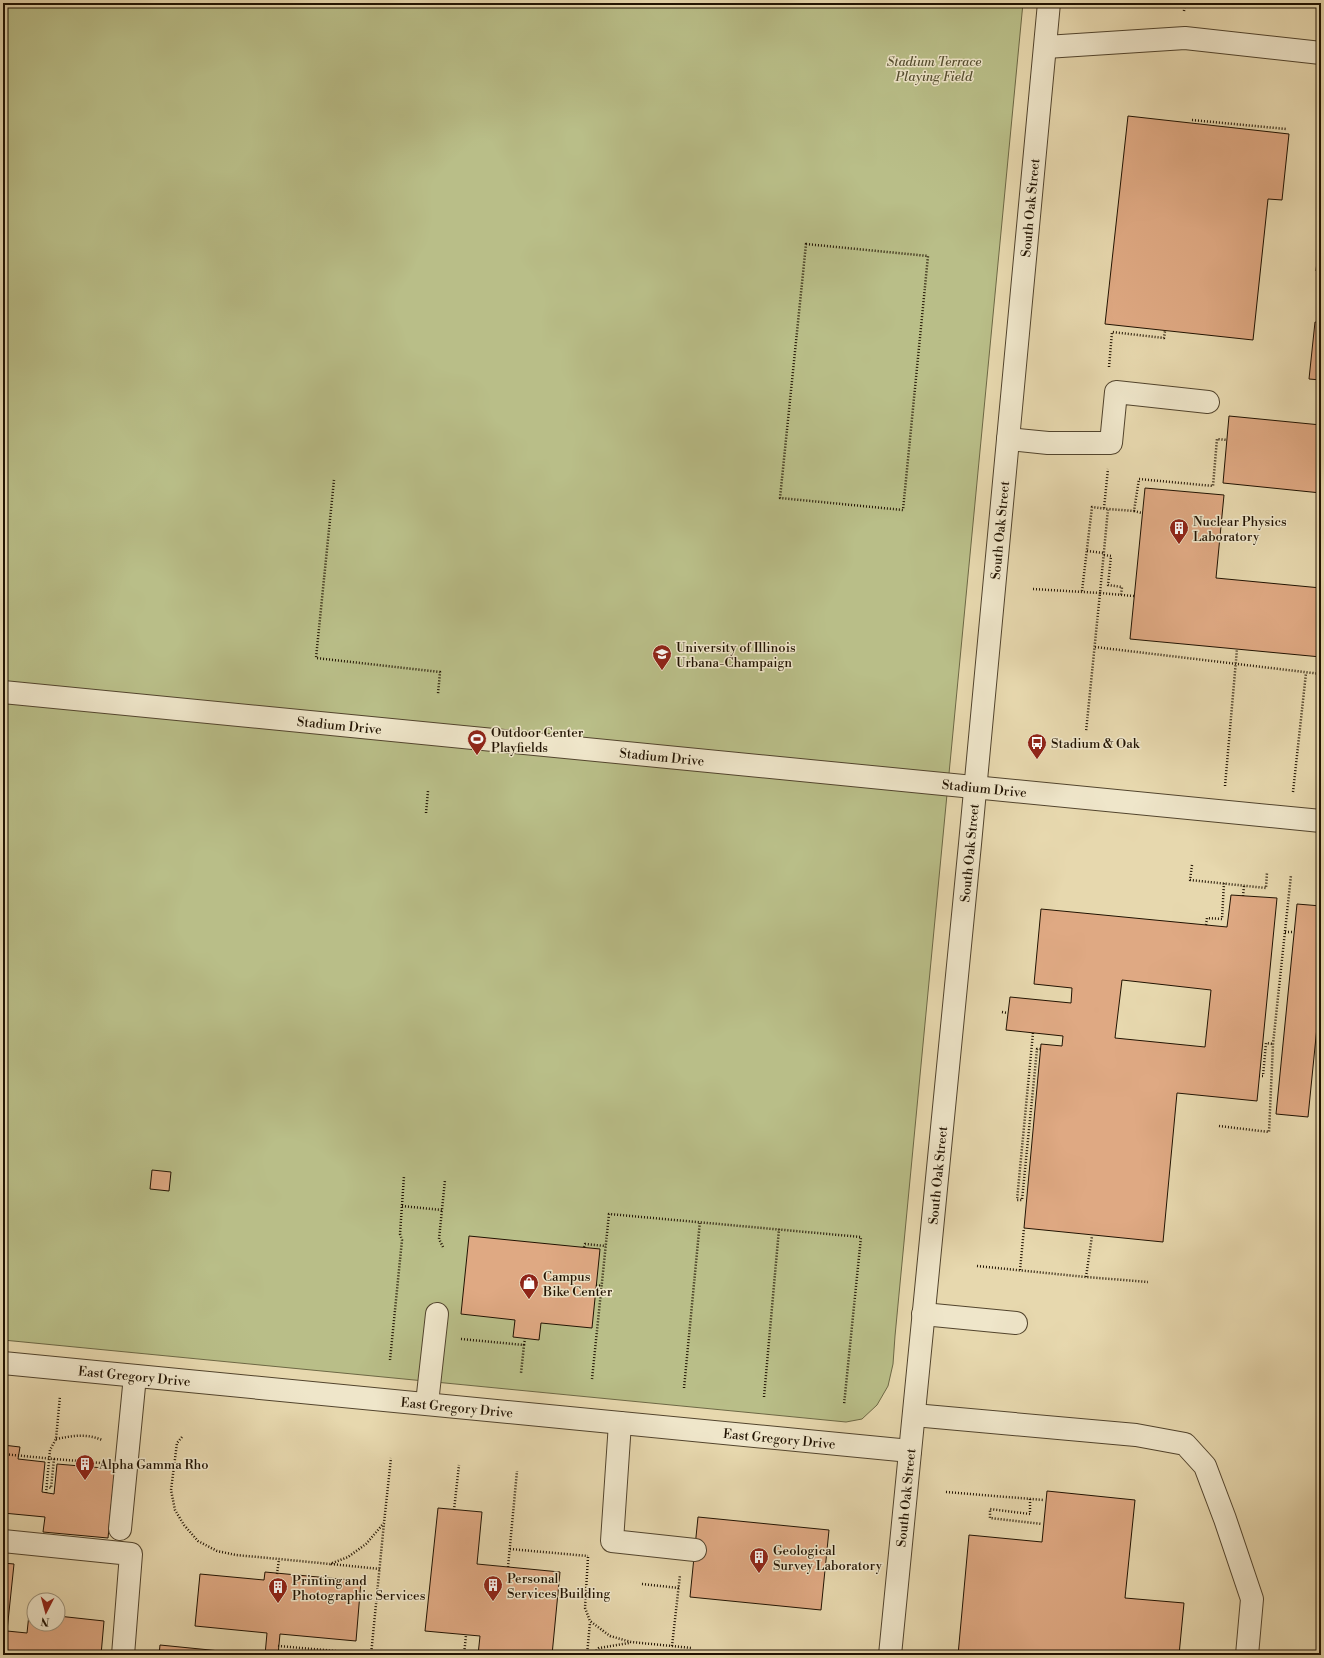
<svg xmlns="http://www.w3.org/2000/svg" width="1324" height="1658" viewBox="0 0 1324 1658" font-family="'Libre Bodoni',serif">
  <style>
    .green { fill: #b9be88; stroke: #6d6845 }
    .building { fill: #dfa983; stroke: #211302; fill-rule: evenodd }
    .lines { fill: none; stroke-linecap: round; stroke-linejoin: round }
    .minor-casing { stroke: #52442d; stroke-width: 24 }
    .path { stroke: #211302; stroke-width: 2.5; stroke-dasharray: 1 2; stroke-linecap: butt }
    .minor { stroke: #efe6ca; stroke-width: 22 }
    .labels { text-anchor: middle; stroke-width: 3; stroke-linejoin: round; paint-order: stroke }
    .park-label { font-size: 13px; font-style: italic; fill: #564f31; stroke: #efe6ca }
    .street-label { font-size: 13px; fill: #211302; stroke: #efe6ca }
    .poi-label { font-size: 13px; fill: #211302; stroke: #efe6ca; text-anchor: start }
  </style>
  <rect width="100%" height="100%" fill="#e7d8ae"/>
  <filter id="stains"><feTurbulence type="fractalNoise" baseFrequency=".005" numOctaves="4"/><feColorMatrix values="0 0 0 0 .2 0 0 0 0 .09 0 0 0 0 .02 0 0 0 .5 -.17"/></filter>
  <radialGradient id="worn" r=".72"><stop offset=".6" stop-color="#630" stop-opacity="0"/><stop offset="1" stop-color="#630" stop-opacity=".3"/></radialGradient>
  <path class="green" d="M3,3H1023L895,1336L893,1364L888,1386L877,1405L862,1419L846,1422L3,1340Z"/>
  <path class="building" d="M1128,116L1289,134L1282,200L1268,199L1253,340L1105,324Z
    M1321,221V272L1316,271Z
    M1315,322L1321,323V380L1309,379Z
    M1229,416L1321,425V493L1223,483Z
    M1145,488L1224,495L1216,578L1321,588V657L1130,639Z
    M1231,895L1277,898L1257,1101L1177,1093L1163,1242L1024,1228L1041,1044L1062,1046L1063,1036L1006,1030L1010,997L1071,1003L1072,988L1034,984L1041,909L1227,927ZM1122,980L1211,990L1205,1047L1115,1038Z
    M1297,904L1321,906V987L1308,1117L1276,1114Z
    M152,1170L171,1172L169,1191L150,1189Z
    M469,1236L600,1249L592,1328L541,1323L539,1340L513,1337L515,1320L461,1314Z
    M3,1445L20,1447L18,1459L45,1462L42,1492L54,1494L57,1464L115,1469L108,1538L43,1532L45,1517L3,1513Z
    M1047,1491L1135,1500L1125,1598L1184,1603L1179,1655H958L969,1535L1042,1542Z
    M438,1508L482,1512L477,1564L560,1572L552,1655H478L480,1636L425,1631Z
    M698,1517L829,1530L821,1610L690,1597Z
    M3,1563L14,1564L7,1631L27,1633L29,1614H34V1624H58V1616L104,1621L101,1655H3Z
    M265,1572L361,1581L356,1641L280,1634L278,1655H265L267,1633L195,1626L200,1574L264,1580Z
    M160,1645L260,1655H159Z"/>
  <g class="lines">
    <defs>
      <g id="minor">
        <path d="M1046,47L1185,38L1321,53"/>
        <path d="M1008,439L1048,443H1111L1116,392L1208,402"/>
        <path id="s1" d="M3,692L1321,821"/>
        <path d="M923,1314L1016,1323"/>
        <path id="s2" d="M3,1363L910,1451"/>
        <path d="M427,1403L437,1314"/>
        <path d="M914,1415L1136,1435L1185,1444L1205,1466L1225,1519L1252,1599L1247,1655"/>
        <path d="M620,1423L612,1541L695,1550"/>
        <path d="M120,1529L135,1376"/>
        <path d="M3,1541L131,1554L123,1655"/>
        <path id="s3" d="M890,1655L970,844L1049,3"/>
      </g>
    </defs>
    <use href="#minor" class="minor-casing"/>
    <path class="path" d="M1184,11L1185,3
      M1192,120L1286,129
      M806,244L928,256L903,510L780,498Z
      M1109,367L1112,332L1164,338L1165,331
      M334,480L316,658L440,672L438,694
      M1104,508L1108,469
      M1134,511L1142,513
      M1087,551L1104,553
      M1104,555L1111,556L1108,585L1122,587L1121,595
      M1033,589L1100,593L1086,732
      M1082,591L1092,507L1108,509
      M1134,596L1100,593L1108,509L1134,511L1139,479L1213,486L1217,439L1227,440
      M1095,647L1321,674
      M1225,786L1237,649
      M1293,792L1306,673
      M426,813L428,791
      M1192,865L1190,880L1266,888L1267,872
      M1243,896L1244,886
      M1206,925L1207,918L1222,919L1224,883
      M1285,932H1294
      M1002,1012L1008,1013
      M1033,1033L1017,1200H1022L1037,1049H1041
      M1259,1076H1263L1266,1043L1273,1044
      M1219,1126L1269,1132L1273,1044L1291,875
      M402,1206L442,1210
      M443,1247L439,1239L445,1180
      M584,1247L585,1244L606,1246
      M977,1266L1086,1277L1148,1282
      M1020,1270L1024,1228
      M1086,1277L1092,1236
      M596,1285L602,1286
      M461,1339L524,1345L521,1373
      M524,1345L525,1339
      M390,1360L402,1240L400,1234L404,1176
      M592,1379L609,1214L861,1237L844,1405
      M684,1388L700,1221
      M764,1397L779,1229
      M3,1412L5,1391
      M182,1437L177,1443L171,1490L175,1510L184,1525L198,1541L217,1551L236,1555L279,1559L330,1564L348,1557L366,1544L384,1523L391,1458
      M56,1439C72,1436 86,1433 102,1440
      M3,1454L54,1459L51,1488L47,1487
      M54,1459L101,1463
      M946,1492L1044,1500
      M46,1493L50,1450L56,1439L60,1396
      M1030,1499V1514L990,1509V1518L1042,1524
      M454,1510L459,1465
      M510,1549L588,1556
      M588,1557L585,1608L590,1621L610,1636L631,1642L692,1648
      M331,1564L380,1569
      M508,1567L517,1471
      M277,1574L279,1559
      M642,1584L679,1588
      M278,1646L371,1654
      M672,1646L680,1575
      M371,1655L384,1523
      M464,1655L466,1635
      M587,1655L590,1622
      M592,1655L599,1648L629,1643"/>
    <use href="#minor" class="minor"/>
  </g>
  <defs>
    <symbol id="building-pin" viewBox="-11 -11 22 30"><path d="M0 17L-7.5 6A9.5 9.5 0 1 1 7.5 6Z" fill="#8f2418" stroke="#efe6ca"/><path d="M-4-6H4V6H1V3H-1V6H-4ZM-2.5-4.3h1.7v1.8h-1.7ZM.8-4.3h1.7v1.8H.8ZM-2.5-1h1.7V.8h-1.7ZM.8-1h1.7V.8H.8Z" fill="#fff"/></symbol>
    <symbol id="university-pin" viewBox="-11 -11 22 30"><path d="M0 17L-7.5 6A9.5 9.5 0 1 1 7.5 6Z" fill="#8f2418" stroke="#efe6ca"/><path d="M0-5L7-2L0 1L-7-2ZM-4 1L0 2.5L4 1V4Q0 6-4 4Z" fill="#fff"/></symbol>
    <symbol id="stadium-pin" viewBox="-11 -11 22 30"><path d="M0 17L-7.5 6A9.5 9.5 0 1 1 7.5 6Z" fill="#8f2418" stroke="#efe6ca"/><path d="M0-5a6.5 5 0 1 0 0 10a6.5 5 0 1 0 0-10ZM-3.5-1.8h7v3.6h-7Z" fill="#fff"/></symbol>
    <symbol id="bus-pin" viewBox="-11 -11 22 30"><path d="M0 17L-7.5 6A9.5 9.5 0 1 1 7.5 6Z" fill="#8f2418" stroke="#efe6ca"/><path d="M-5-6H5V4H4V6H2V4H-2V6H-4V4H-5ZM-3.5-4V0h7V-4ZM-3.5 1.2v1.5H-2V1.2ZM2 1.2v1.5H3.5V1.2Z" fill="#fff"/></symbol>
    <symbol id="shop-pin" viewBox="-11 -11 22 30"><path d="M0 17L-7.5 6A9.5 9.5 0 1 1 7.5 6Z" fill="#8f2418" stroke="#efe6ca"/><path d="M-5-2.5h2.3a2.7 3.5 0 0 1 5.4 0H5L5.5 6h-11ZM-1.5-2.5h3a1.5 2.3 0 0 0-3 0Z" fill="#fff"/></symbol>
  </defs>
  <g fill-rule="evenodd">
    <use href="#building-pin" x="1168" y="517" width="22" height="30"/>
    <use href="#university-pin" x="651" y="643" width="22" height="30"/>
    <use href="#stadium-pin" x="466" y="728" width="22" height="30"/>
    <use href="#bus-pin" x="1026" y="732" width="22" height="30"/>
    <use href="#shop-pin" x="518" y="1272" width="22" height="30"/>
    <use href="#building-pin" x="74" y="1453" width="22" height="30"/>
    <use href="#building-pin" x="748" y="1546" width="22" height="30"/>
    <use href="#building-pin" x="482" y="1574" width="22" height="30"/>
    <use href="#building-pin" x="267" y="1576" width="22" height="30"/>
  </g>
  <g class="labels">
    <g class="park-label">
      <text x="934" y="66">Stadium Terrace<tspan x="934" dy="15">Playing Field</tspan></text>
    </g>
    <g class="street-label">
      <text dy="5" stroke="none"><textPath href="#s3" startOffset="1454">South Oak Street</textPath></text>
      <text dy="5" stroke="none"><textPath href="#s3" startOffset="1130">South Oak Street</textPath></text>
      <text dy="5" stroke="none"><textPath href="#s1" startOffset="338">Stadium Drive</textPath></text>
      <text dy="5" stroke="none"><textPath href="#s1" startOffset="662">Stadium Drive</textPath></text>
      <text dy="5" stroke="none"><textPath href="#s1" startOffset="986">Stadium Drive</textPath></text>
      <text dy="5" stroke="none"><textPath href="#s3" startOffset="806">South Oak Street</textPath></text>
      <text dy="5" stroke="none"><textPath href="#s3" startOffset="482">South Oak Street</textPath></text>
      <text dy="5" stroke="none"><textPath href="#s2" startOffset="132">East Gregory Drive</textPath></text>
      <text dy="5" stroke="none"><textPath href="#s2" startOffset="456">East Gregory Drive</textPath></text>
      <text dy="5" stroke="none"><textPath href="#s2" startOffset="780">East Gregory Drive</textPath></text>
      <text dy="5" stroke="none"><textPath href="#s3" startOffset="158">South Oak Street</textPath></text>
    </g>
    <g class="poi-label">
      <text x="1193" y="526">Nuclear Physics<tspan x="1193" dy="15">Laboratory</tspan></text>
      <text x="676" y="652">University of Illinois<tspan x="676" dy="15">Urbana-Champaign</tspan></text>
      <text x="491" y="737">Outdoor Center<tspan x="491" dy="15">Playfields</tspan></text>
      <text x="1051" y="748">Stadium &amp; Oak</text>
      <text x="543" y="1281">Campus<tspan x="543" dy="15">Bike Center</tspan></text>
      <text x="99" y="1469">Alpha Gamma Rho</text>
      <text x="773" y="1555">Geological<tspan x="773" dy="15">Survey Laboratory</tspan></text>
      <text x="507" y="1583">Personal<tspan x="507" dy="15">Services Building</tspan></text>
      <text x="292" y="1585">Printing and<tspan x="292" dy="15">Photographic Services</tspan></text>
    </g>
  </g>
  <rect width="1324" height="1658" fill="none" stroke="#e7d8ae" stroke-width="16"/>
  <rect x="4" y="4" width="1316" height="1650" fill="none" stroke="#211302" stroke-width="2"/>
  <rect x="8" y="8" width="1308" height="1642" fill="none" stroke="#211302"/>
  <g transform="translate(46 1612) rotate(186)"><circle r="19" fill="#efe6ca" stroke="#9d927a"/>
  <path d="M0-3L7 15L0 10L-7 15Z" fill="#8f2418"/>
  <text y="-6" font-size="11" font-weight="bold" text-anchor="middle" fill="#211302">N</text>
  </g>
  <rect width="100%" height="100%" filter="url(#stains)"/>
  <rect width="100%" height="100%" fill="url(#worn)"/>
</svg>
